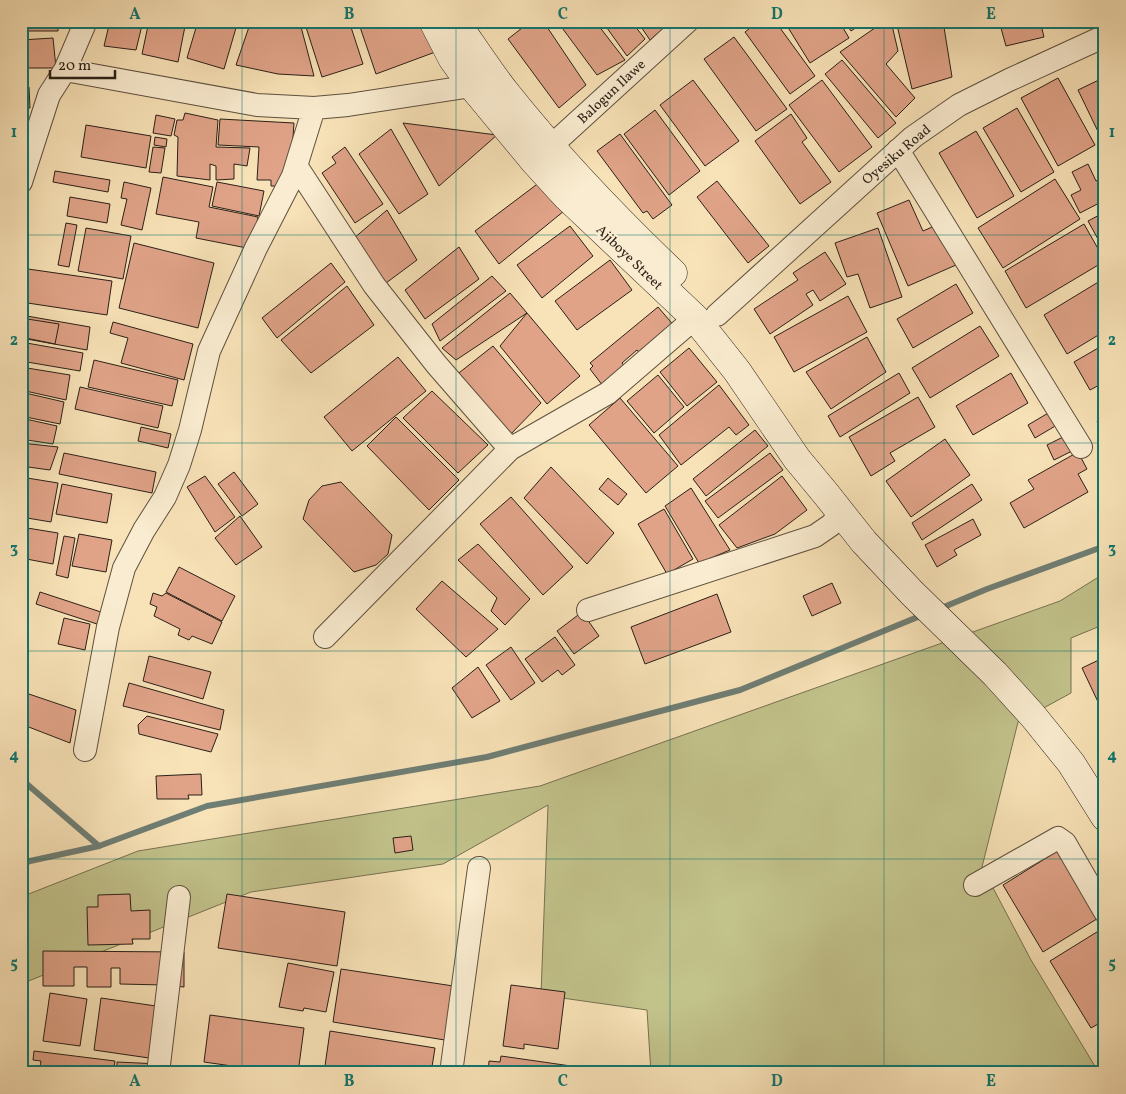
<svg xmlns="http://www.w3.org/2000/svg" width="1126" height="1094" viewBox="0 0 1126 1094" font-family="Vollkorn,serif">
  <style>
    .green { fill: #c2c28b; stroke: #767151 }
    .lines { fill: none; stroke-linecap: round; stroke-linejoin: round }
    .stream { stroke: #6f7e74; stroke-width: 6 }
    .building { fill: #e0a388; stroke: #2b2017 }
    .street-casing { stroke: #5e503f; stroke-width: 24 }
    .secondary-casing { stroke: #2b2017; stroke-width: 29 }
    .street { stroke: #faecd0; stroke-width: 22 }
    .secondary { stroke: #faecd0; stroke-width: 28 }
    .grid { fill: none; stroke: #0f766e; stroke-width: 1; stroke-opacity: 0.55 }
    .labels { text-anchor: middle; stroke-width: 4.5; stroke-linejoin: round; paint-order: stroke }
    .street-label { font-size: 14px; fill: #2b2017; stroke: #faecd0 }
    .neatline { fill: none; stroke: #0f766e; stroke-width: 2 }
    .grid-label { font-size: 16px; text-anchor: middle; font-weight: bold; fill: #0f766e }
  </style>
  <rect width="100%" height="100%" fill="#f8e2b7"/>
  <filter id="stains"><feTurbulence type="fractalNoise" baseFrequency=".004" numOctaves="4"/><feColorMatrix values="0 0 0 0 .2 0 0 0 0 .09 0 0 0 0 .02 0 0 0 .5 -.17"/></filter>
  <radialGradient id="worn" r=".72"><stop offset=".6" stop-color="#630" stop-opacity="0"/><stop offset="1" stop-color="#630" stop-opacity=".3"/></radialGradient>
  <path class="green" d="M1105,573V624L1071,638V693L1018,722L982,867L1031,960L1099,1073H651L647,1010L541,995L548,805L443,864L251,892L21,984V897L138,851L540,786L1060,601Z"/>
  <g class="lines">
    <path class="stream" d="M939,609L987,589L1105,546
      M21,779L99,846
      M21,866L30,861L99,846L207,806L487,757L740,690L925,614"/>
  </g>
  <path class="building" d="M21,21H58V31H21Z
    M110,21H143L136,50L104,46Z
    M149,21H186L178,62L142,54Z
    M198,21H238L224,69L187,58Z
    M251,21H296L300,23L314,76L278,74L236,65Z
    M304,21H349L363,64L322,77Z
    M358,21H425L438,51L376,74Z
    M531,21H543L586,85L559,108L508,39Z
    M557,21H595L625,60L597,75Z
    M602,21H631L645,39L627,56Z
    M637,21H663L666,26L650,40Z
    M759,21H775L815,76L790,94L745,32Z
    M784,21H839L849,38L810,63Z
    M844,21H866L851,31Z
    M885,21H891L898,51L886,64L915,98L896,117L840,52Z
    M896,21H943L952,77L912,89Z
    M999,21H1040L1044,37L1006,46Z
    M734,37L787,109L756,131L704,59Z
    M53,38L56,68H21V40Z
    M842,60L896,123L878,138L825,74Z
    M1105,77V146L1078,90Z
    M1058,78L1095,145L1058,166L1021,98Z
    M693,80L739,141L705,166L660,105Z
    M822,80L872,147L839,172L789,105Z
    M21,87H29L30,108H21Z
    M1017,108L1054,172L1021,192L983,128Z
    M655,110L700,171L669,195L624,134Z
    M185,113L218,120L216,147L250,148L247,166L234,164V179L216,180V166L210,164V180L177,176L178,137L174,135L177,120H183Z
    M791,114L807,138L802,142L831,182L800,204L755,141Z
    M156,115L175,119L171,136L153,133Z
    M220,119L294,123L290,182L283,186H271V180H257L259,147L218,145Z
    M403,123L497,135L439,186Z
    M86,125L151,136L146,168L81,157Z
    M391,129L428,194L399,214L359,154Z
    M976,131L1014,196L977,218L939,153Z
    M620,134L672,205L653,219L647,211L643,213L597,151Z
    M155,137L167,139L166,147L154,145Z
    M153,147L165,148L161,173L149,172Z
    M345,147L383,204L355,223L322,173L336,163L332,157Z
    M1088,164L1096,181L1105,177V200L1080,213L1071,195L1081,190L1072,172Z
    M55,171L110,180L108,192L53,182Z
    M163,177L213,187L209,207L258,217L252,249L196,238L199,222L156,214Z
    M1055,179L1080,219L1003,268L978,228Z
    M717,181L769,246L748,263L697,197Z
    M124,182L151,188L142,230L121,225L127,199L121,198Z
    M217,182L264,191L259,216L212,206Z
    M540,182L564,211L499,264L475,231Z
    M70,197L110,204L107,223L67,216Z
    M909,200L923,231L939,224L956,265L908,286L877,213Z
    M387,210L417,260L386,283L353,239Z
    M1105,212V250H1104L1088,221Z
    M66,223L77,225L69,267L58,265Z
    M1084,224L1105,261L1026,308L1005,271Z
    M570,226L593,256L542,298L517,265Z
    M86,228L131,236L123,279L78,271Z
    M878,228L902,297L870,308L858,274L847,277L835,243Z
    M134,243L214,263L198,328L119,308Z
    M459,247L479,279L425,319L405,290Z
    M825,252L846,284L820,301L813,290L806,294L813,305L770,334L754,309L798,280L793,273Z
    M610,260L632,290L577,330L555,301Z
    M331,263L345,282L277,338L262,318Z
    M21,268L112,281L107,315L21,302Z
    M492,276L506,291L440,341L432,324Z
    M1105,278V331L1067,354L1044,315Z
    M956,284L973,313L913,348L897,319Z
    M347,286L374,325L311,373L281,340Z
    M510,293L527,313L456,360L442,348Z
    M848,296L867,332L794,372L774,337Z
    M658,307L676,328L642,356L637,350L622,363L625,367L603,386L590,369L593,366L590,363Z
    M527,313L580,376L547,404L500,346Z
    M21,315L90,327L87,350L21,338Z
    M21,318L59,324L55,344L21,337Z
    M113,322L193,344L184,380L121,363L128,338L110,333Z
    M980,326L999,356L930,398L912,368Z
    M867,337L886,372L831,409L806,372Z
    M21,342L83,353L80,371L21,361Z
    M1105,344V382L1090,390L1074,362Z
    M493,346L541,403L508,437L455,376Z
    M689,348L717,382L687,406L660,372Z
    M398,357L426,391L352,451L324,417Z
    M94,360L178,380L172,406L88,387Z
    M21,367L70,375L66,400L21,390Z
    M899,373L910,393L840,437L828,416Z
    M1011,373L1028,403L973,435L956,406Z
    M658,375L684,407L654,433L627,401Z
    M719,385L749,425L736,435L729,427L681,465L659,435Z
    M80,387L163,406L158,428L75,409Z
    M432,391L488,445L458,473L403,418Z
    M21,392L64,402L60,424L21,416Z
    M918,397L935,427L890,453L895,461L871,476L849,437Z
    M620,398L678,466L646,493L589,425Z
    M1055,409L1062,422L1035,438L1028,425Z
    M396,417L459,480L429,510L367,446Z
    M1105,417V436L1097,421Z
    M21,418L57,426L53,444L21,439Z
    M141,427L171,434L168,448L138,441Z
    M755,430L768,446L706,496L693,479Z
    M1069,434L1072,451L1054,460L1047,445Z
    M945,439L970,475L911,517L886,481Z
    M21,443L58,447L50,470L21,466Z
    M1078,452L1087,469L1078,474L1088,492L1024,528L1010,503L1034,489L1028,480Z
    M64,453L156,472L152,493L59,474Z
    M770,453L783,470L718,518L705,501Z
    M551,467L614,533L587,564L524,498Z
    M234,472L258,504L242,516L218,484Z
    M205,476L235,517L215,532L187,487Z
    M782,476L807,510L775,534L737,548L719,525Z
    M21,477L58,483L51,522L21,517Z
    M608,478L627,494L618,505L599,489Z
    M341,482L392,535L388,554L376,565L354,572L303,519L309,500L322,486Z
    M62,484L112,494L107,523L56,514Z
    M972,484L982,500L922,540L912,523Z
    M691,488L730,550L699,563L665,506Z
    M511,497L573,567L543,595L480,524Z
    M664,509L693,559L667,574L638,524Z
    M240,516L262,547L236,565L215,538Z
    M973,519L981,535L954,550L957,555L937,567L925,545Z
    M21,527L58,533L53,564L21,558Z
    M79,534L112,540L106,572L72,566Z
    M64,536L75,538L68,578L56,575Z
    M478,544L530,599L505,625L491,611L497,598L458,560Z
    M179,567L235,596L222,621L166,592Z
    M442,581L498,629L466,657L416,609Z
    M832,583L841,603L812,616L803,596Z
    M40,592L104,613L100,625L36,604Z
    M153,593L162,596L166,593L222,622L212,644L192,636L189,640L178,635L180,629L154,616L157,607L150,604Z
    M717,594L731,632L645,664L631,627Z
    M582,612L599,636L574,654L557,631Z
    M64,618L90,624L85,650L58,644Z
    M555,637L575,665L562,675L558,670L542,682L525,659Z
    M511,647L535,683L511,700L486,665Z
    M149,656L211,672L203,699L143,681Z
    M1105,657V702L1099,704L1082,668Z
    M478,667L500,701L472,718L452,688Z
    M129,683L224,710L220,730L123,706Z
    M23,692L76,710L70,743L21,724V698Z
    M147,716L218,734L211,752L139,734L138,725Z
    M201,774L202,795H188L189,799H157L156,776Z
    M411,836L413,850L395,853L393,838Z
    M1059,850L1100,917L1043,952L1003,885Z
    M130,894L131,911L150,910V939H132L133,944L88,945L87,907H98V895Z
    M227,894L345,912L337,966L218,948Z
    M1105,927V1020L1091,1028L1050,961Z
    M43,951L184,952V987L164,985L120,984V968H111V987H87V967H74V986H43Z
    M288,963L334,972L326,1012L304,1008L303,1011L279,1007Z
    M341,969L460,987L451,1041L333,1022Z
    M511,985L565,992L558,1049L524,1044V1049L503,1046Z
    M50,993L87,999L80,1046L43,1041Z
    M101,998L156,1006L149,1058L94,1050Z
    M210,1015L304,1028L298,1073H281L204,1062Z
    M330,1031L435,1048L431,1073H324Z
    M1105,1037V1049L1099,1041Z
    M34,1051L115,1061L113,1073H39L41,1061L33,1060Z
    M501,1056L592,1069V1073H488L489,1061L500,1062Z
    M117,1062L160,1064V1073H117Z
    M195,1069L216,1070V1073H195Z"/>
  <g class="lines">
    <defs>
      <path id="street" d="M65,70L257,105L314,108L348,105L472,86
        M898,150L1081,447
        M539,157L688,21
        M297,167L374,285L436,364L510,449
        M21,182L49,95L65,70L86,21
        M717,315L913,137L959,105L1009,80L1105,36
        M588,610L815,536L831,525L841,513
        M325,637L510,449L608,393L695,318
        M85,750L108,627L124,568L144,530L165,497L179,465L190,430L209,351L256,248L293,176L314,108
        M975,885L1058,838L1065,843L1105,912
        M158,1073L179,897
        M451,1073L479,868"/>
      <path id="secondary" d="M433,21L452,58L472,86L534,161L566,196L695,318L737,371L797,459L826,494L864,542L912,593L995,674L1033,716L1071,763L1105,817
        M455,21C472,45 488,70 506,93C557,157 614,217 673,273"/>
    </defs>
    <use href="#street" class="street-casing"/>
    <use href="#secondary" class="secondary-casing"/>
    <use href="#street" class="street"/>
    <use href="#secondary" class="secondary"/>
  </g>
  <path class="grid" d="M242,21V1073M456,21V1073M670,21V1073M884,21V1073M21,235H1105M21,443H1105M21,651H1105M21,859H1105"/>
  <g class="labels">
    <g class="street-label">
      <text transform="translate(611 91) rotate(-43)" y="5">Balogun Ilawe</text>
      <text transform="translate(896 154) rotate(-40)" y="5">Oyesiku Road</text>
      <text transform="translate(630 257) rotate(44)" y="5">Ajiboye Street</text>
    </g>
  </g>
  <rect width="1126" height="1094" fill="none" stroke="#f8e2b7" stroke-width="55"/>
  <path d="M50 70v8h65v-8" fill="none" stroke="#2b2017" stroke-width="2.5"/>
  <text x="58" y="70" font-size="15" fill="#2b2017" stroke="#faecd0" stroke-width="4" paint-order="stroke">20 m</text>
  <rect x="28" y="28" width="1070" height="1038" class="neatline"/>
  <g class="grid-label">
    <text x="135" y="19">A</text>
    <text x="349" y="19">B</text>
    <text x="563" y="19">C</text>
    <text x="777" y="19">D</text>
    <text x="991" y="19">E</text>
    <text x="14" y="137">1</text>
    <text x="1112" y="137">1</text>
    <text x="14" y="345">2</text>
    <text x="1112" y="345">2</text>
    <text x="14" y="553">3</text>
    <text x="1112" y="553">3</text>
    <text x="14" y="760">4</text>
    <text x="1112" y="760">4</text>
    <text x="14" y="968">5</text>
    <text x="1112" y="968">5</text>
    <text x="135" y="1086">A</text>
    <text x="349" y="1086">B</text>
    <text x="563" y="1086">C</text>
    <text x="777" y="1086">D</text>
    <text x="991" y="1086">E</text>
  </g>
  <rect width="100%" height="100%" filter="url(#stains)"/>
  <rect width="100%" height="100%" fill="url(#worn)"/>
</svg>
